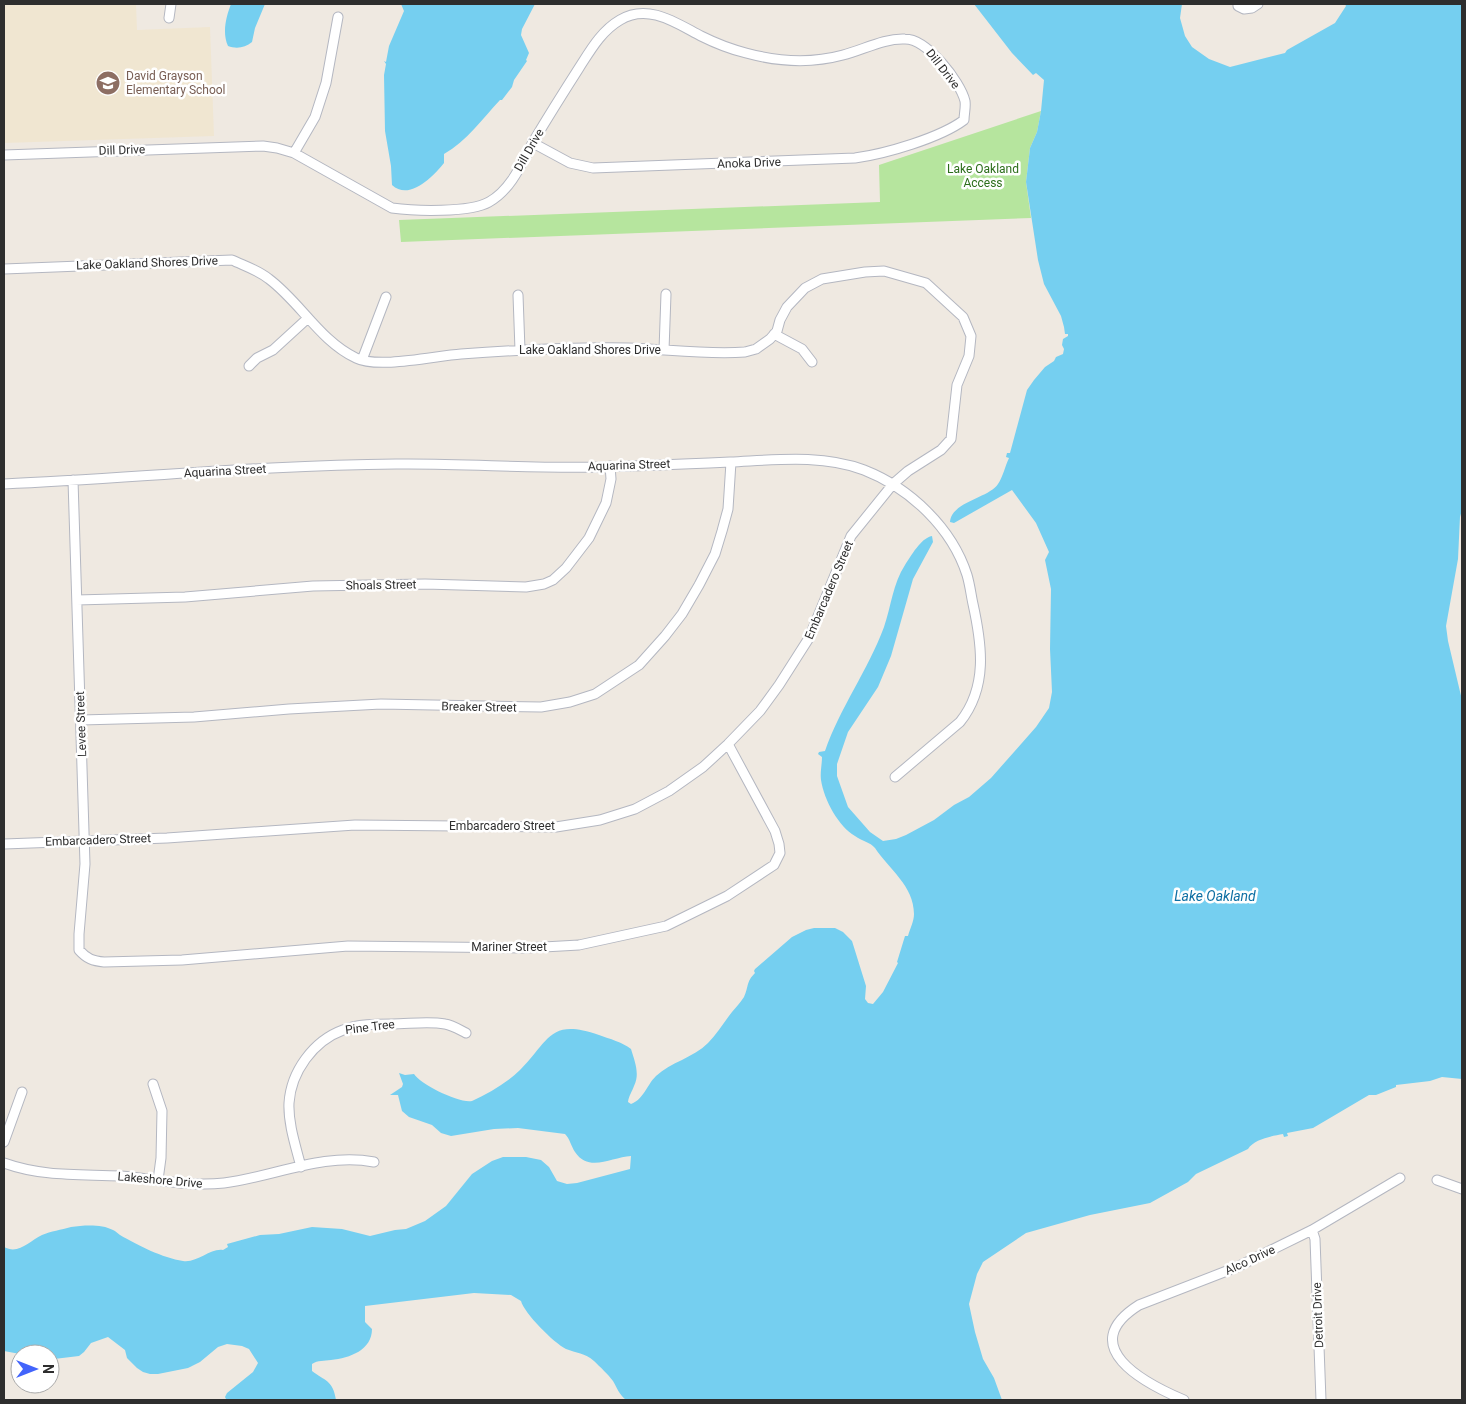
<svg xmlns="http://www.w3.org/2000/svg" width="1466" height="1404" viewBox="0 0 1466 1404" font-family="Roboto,sans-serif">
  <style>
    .education { fill: #f0e6d1 }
    .green { fill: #b6e59e }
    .water { fill: #75cff0 }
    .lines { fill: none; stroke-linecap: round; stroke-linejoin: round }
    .minor-casing { stroke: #b4b7c1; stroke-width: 11 }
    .minor { stroke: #fff; stroke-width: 9 }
    .labels { text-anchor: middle; stroke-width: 5; stroke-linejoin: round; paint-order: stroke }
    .street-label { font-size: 12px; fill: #2e2e2e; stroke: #fff }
    .education-label { font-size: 12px; fill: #785e54; stroke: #fff; text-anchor: start }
    .park-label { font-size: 12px; fill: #2c6e1b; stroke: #fff }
    .water-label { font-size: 14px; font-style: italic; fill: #0d6fa3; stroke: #fff }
  </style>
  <rect width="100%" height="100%" fill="#efe9e1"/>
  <path class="education" d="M4,4H136L137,30L210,27L214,136L4,143Z"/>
  <path class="green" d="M1041,111L1037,132L1030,148L1026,182L1031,218L401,242L399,220L880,202L879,165Z"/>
  <path class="water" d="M231,4H265L255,28L252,42C245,48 236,49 228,46C222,33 226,17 231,4Z
    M401,4H535L522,29L521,35L529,53L526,60L527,61L514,80L512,87L502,100H500C482,119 467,141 444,154V163C435,174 410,202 392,185L391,166L385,131L384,75L386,64L384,61L386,62L389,46L404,11Z
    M974,4H1182L1180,18L1185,36L1192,47L1209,59L1230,67L1285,53L1287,50L1335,23L1346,6L1345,4H1462V510L1460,517L1458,559L1446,626L1448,641L1462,700V1079L1442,1077L1430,1081L1396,1085V1087L1376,1095H1369L1313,1128L1287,1133L1288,1136L1284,1137L1283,1134C1272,1136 1254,1139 1248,1149L1196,1174L1188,1182L1150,1203L1090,1215L1026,1233L983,1262L977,1274L969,1304L975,1332L983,1359L994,1378L1002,1400H626C619,1394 617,1388 613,1381C608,1374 600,1367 594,1361C585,1353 576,1353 566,1349C554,1343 524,1313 521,1301L511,1295L474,1293L365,1306V1322L372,1329C372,1350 350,1358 331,1360C324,1361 318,1360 312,1364V1371C325,1381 333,1380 336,1400H225L226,1399L225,1397L227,1393L253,1372L258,1363L249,1349L242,1346L227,1344L218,1347L200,1362L188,1368L158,1374H150L143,1372L137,1368L127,1358L125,1350L108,1337L91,1343L84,1352L79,1356L54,1359L53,1360H50V1354H20L4,1351V1247C19,1255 29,1241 42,1235C51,1231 61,1230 71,1227C84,1225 102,1224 113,1230C116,1231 117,1233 120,1235C137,1245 163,1258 183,1261C198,1263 210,1248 223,1250L228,1247L227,1244L260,1235L279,1234L312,1227L342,1229L370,1236L395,1230L406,1229L425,1221L446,1206L472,1174L492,1161L503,1157H526L541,1160L549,1167L557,1181L567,1184L577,1183L630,1169L631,1156C612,1157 589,1173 575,1152C571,1146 570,1139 565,1134L518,1128L494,1129L451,1136L441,1133L432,1125L409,1117L402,1111L398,1095H390L402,1087L403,1084L399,1073L405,1075L414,1074C420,1084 460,1104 472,1101C489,1093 507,1083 520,1070C550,1040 549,1018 599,1035C610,1039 622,1042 631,1049C635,1062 640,1074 634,1086C632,1092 629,1095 628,1102L631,1104C644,1099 646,1086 656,1076C671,1062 693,1058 708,1043C717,1034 724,1022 732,1012C736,1007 740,1003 744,997C749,986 746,982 755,973L754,971L755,969L792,937L806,930L814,928H835L843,932L852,941L866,986L865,999L868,1003L873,1004L883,992L898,963L897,962L905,936H908C910,929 914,921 914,914C914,886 889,869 875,848C870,842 862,841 855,836C839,827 824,800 821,780C820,773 822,764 822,757L818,754L819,752L825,751C840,708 868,670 884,627C891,607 893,583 905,565C911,556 921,538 932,536L933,542L913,579L891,656L878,687L848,732L837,764V776L848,807L870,832L883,841L896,839L906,835L934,820L954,805L969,797L991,778L1036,727L1049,708L1052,692L1050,649L1051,589L1045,560L1049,552L1036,523L1012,490L954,523L950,522C951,502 989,498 998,484C1003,477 1005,466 1009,458L1006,457L1007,453H1010L1027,390L1034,380L1045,367L1054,361L1056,357L1063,354L1064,349L1062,345L1063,339L1068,336V334H1065L1064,327L1061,316L1044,284L1038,260L1026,182L1030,148L1037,132L1041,111L1044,80L1036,73L1033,75L1012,53Z"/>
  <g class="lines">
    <defs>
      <path id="minor" d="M1238,4V6L1244,9L1252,8L1258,4
        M169,18L171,4
        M294,153L315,117L326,83L338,17
        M4,155L263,146L277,148L294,153L392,208C414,211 470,213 489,202C511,190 522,163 533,142C548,117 563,93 579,68C590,51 601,31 620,20C648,3 676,23 701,36C715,43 730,49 746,53C779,62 810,64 843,55C863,50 884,38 905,39C927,39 960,81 965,101C966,107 964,114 964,120C940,138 885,154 855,158L593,168L570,163L533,143
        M4,269L232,260C245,266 258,270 269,279C300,302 320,341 356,358C378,369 434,356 461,354C516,350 572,347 628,348C666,349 706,355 745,352L756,349L770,339L777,331L780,320L787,307L805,288L822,279L865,272L884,271L926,283L963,317L971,336L969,356L957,385L951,439L941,450L908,471L893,484L851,536L809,638L779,685L760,711L728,744L703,767L669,791L635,809L600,820L556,827L355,825L167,838L4,844
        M518,295L520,350
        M774,334L802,349L812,362
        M664,350L666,294
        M362,360L386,297
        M249,366L257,358L273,350L308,318
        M73,480L85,864L79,934V950C87,959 93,961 104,962L182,960L348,946L526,948L579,945L666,926L727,896L774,865L780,853L779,844L775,831L728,744
        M4,484C134,478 265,465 396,464C464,463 533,469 601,467C644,466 687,464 730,462C774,460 822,454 864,470C910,488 952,528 967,575C970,585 971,595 973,604C982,645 988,687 960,722L895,777
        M77,600L185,597L313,586L425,584L526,587L544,584L553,580L566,568L589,538L606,503L611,479L610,466
        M81,720L194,717L289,709L381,704L541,707L570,702L595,694L639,665L665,636L682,614L699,585L715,554L722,531L728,509L731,462
        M153,1084L162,1111L161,1158L158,1180
        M4,1142L22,1092
        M4,1163C43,1177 80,1174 121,1176C155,1179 189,1187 224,1183C273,1177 324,1152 374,1162
        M301,1167C296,1147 288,1124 289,1103C291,1072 313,1041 343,1030C357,1024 377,1024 392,1024C409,1024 428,1021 445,1024C452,1025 460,1030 466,1033
        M1437,1180L1462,1189
        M1312,1230L1315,1239L1321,1400
        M1184,1400C1144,1383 1074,1346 1139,1305L1237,1267L1312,1230L1400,1178"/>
    </defs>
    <use href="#minor" class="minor-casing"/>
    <use href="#minor" class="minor"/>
  </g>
  <defs>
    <symbol id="school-disc" viewBox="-11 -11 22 22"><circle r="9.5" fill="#8d6e63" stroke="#fff"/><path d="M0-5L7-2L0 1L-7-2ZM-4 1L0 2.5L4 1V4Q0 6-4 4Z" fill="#fff"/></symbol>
  </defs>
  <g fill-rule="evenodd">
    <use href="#school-disc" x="94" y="69" width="28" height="28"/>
  </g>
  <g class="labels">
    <g class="street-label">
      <text transform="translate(943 69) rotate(52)" y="4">Dill Drive</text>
      <text transform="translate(122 150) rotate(-2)" y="4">Dill Drive</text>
      <text transform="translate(529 150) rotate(-60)" y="4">Dill Drive</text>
      <text transform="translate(749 163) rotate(-2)" y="4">Anoka Drive</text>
      <text transform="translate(147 263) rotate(-2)" y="4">Lake Oakland Shores Drive</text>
      <text x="590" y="354">Lake Oakland Shores Drive</text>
      <text transform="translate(629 465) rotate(-2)" y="4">Aquarina Street</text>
      <text transform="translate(225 471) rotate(-3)" y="4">Aquarina Street</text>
      <text transform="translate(381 585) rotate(-1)" y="4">Shoals Street</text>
      <text transform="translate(829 590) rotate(-67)" y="4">Embarcadero Street</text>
      <text transform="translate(479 707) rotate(1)" y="4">Breaker Street</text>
      <text transform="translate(81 724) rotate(-92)" y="4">Levee Street</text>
      <text x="502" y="830">Embarcadero Street</text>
      <text transform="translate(98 840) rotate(-2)" y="4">Embarcadero Street</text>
      <text x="509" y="951">Mariner Street</text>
      <text transform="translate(370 1027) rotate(-7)" y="4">Pine Tree</text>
      <text transform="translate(160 1180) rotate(5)" y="4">Lakeshore Drive</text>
      <text transform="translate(1250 1260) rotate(-25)" y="4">Alco Drive</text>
      <text transform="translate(1318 1315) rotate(-92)" y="4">Detroit Drive</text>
    </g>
    <g class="education-label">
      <text x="126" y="80">David Grayson<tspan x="126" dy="14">Elementary School</tspan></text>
    </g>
    <g class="park-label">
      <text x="983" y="173">Lake Oakland<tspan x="983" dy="14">Access</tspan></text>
    </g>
    <g class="water-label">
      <text x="1215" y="901">Lake Oakland</text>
    </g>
  </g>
  <rect width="1466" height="1404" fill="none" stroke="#2e2e2e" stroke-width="10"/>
  <g transform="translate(35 1369) rotate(90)"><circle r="24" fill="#ffffff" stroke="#ababab"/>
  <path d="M0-4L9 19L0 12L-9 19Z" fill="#4264fb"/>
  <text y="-8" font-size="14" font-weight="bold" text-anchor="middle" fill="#2e2e2e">N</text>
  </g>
</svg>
